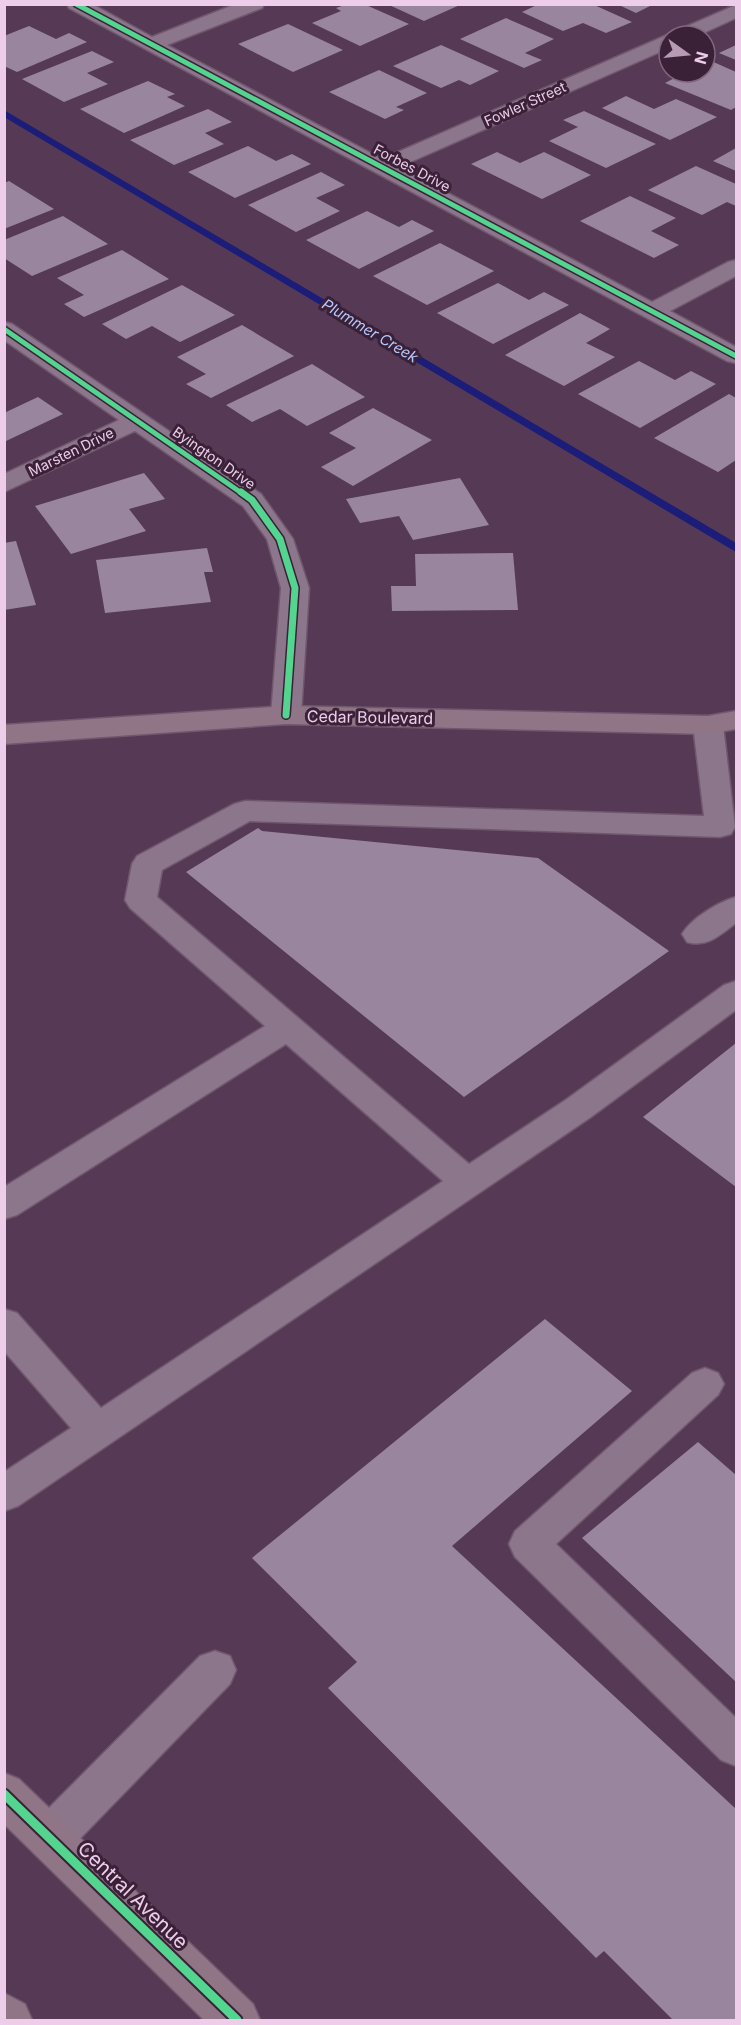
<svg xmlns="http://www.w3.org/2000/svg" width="741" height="2025" viewBox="0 0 741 2025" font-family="Inter,sans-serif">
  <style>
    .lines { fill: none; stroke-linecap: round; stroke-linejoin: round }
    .stream { fill: #1b1d79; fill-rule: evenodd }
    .building { fill: #99859e }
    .minor-casing { stroke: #70576e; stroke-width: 3 }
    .major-casing { stroke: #70576e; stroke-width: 3 }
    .minor { fill: #8c768b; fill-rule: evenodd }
    .major { fill: #8f7585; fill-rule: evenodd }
    .cycleway-far2-casing { stroke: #3a2138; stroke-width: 8 }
    .cycleway-far1-casing { stroke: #3a2138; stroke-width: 10 }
    .cycleway-casing { stroke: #3a2138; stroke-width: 13 }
    .cycleway-far2 { stroke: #53d58f; stroke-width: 5 }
    .cycleway-far1 { stroke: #53d58f; stroke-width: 7 }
    .cycleway { stroke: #53d58f; stroke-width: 9 }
    .labels { text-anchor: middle; stroke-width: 6; stroke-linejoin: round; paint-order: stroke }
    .far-street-label { font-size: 14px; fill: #edcde9; stroke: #3a2138 }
    .far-water-label { font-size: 15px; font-style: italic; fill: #b6c8fd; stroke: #3a2138 }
    .street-label { font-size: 16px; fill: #edcde9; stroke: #3a2138 }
    .near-street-label { font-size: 20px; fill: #edcde9; stroke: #3a2138 }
  </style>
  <rect width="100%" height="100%" fill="#563a55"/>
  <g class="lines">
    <path class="stream" d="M4,110L736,543V552L4,117Z"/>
  </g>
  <path class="building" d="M387,4H462L424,21Z
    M539,4H592L632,22L606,33L583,23L563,31L522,12Z
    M617,4H654L636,13Z
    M345,5H366L409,24L360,46L312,23L341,11L336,8Z
    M506,18L554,39L525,53L542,60L524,68L460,39Z
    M288,24L343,50L293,72L238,44Z
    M29,26L56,39L69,33L87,42L17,72L4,66V36Z
    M441,45L499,71L470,85L459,80L441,88L393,66Z
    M736,45V60L719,53Z
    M92,51L114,62L87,73L108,84L64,102L22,79Z
    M709,60L736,72V107L731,110L665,83L686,72H705V62Z
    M379,70L427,93L396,107L404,110L385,119L329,92Z
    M148,81L175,94L167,97L185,106L124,133L80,109Z
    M626,96L654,109L676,99L717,117L670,140L602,108Z
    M208,109L232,122L205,133L224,144L174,165L130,140Z
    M584,111L656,144L606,168L549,141L578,127L563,120Z
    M248,146L276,161L292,154L311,164L235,198L188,172Z
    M736,148V171L713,161Z
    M497,152L520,163L544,152L591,175L542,199L471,164Z
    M696,166L736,184V206L727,202L702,215L648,190Z
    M321,172L345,185L316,198L340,211L296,232L248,205Z
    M9,181L54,209L4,229V183Z
    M630,196L676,218L651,231L679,245L654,258L580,221Z
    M367,211L399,227L412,220L434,231L359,269L306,240Z
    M63,216L108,244L32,276L4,258V240Z
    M440,243L494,271L427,305L373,276Z
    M122,250L169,279L84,317L64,304L84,295L57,278Z
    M498,283L529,300L544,292L569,305L493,344L437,313Z
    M182,285L235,315L180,342L152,326L126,339L102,324Z
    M580,313L610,329L586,343L615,357L564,386L505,355Z
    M242,325L294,356L211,398L186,384L206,374L177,357Z
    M639,361L675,380L691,371L716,384L640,428L578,394Z
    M312,364L365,397L307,426L280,409L252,422L226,405Z
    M729,394L736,398V460L718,472L654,438Z
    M38,397L63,414L4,442V413Z
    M373,408L432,440L353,486L321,467L356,448L329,433Z
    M144,473L165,499L129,509L146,531L71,554L35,506Z
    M460,478L489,525L413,540L399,516L360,523L346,499Z
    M16,541L36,605L4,610V543Z
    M207,548L213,572H204L211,602L105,613L96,560Z
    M513,553L518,610L392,611L391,586H416L415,554Z
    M258,828L262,831L538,858L669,951L464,1097L186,872Z
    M736,1043V1187L643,1117Z
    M545,1319L632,1391L452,1546L736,1809V2020H673L604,1951L596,1958L328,1688L357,1662L252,1558Z
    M698,1442L736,1475V1682L582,1538Z"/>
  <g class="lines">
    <defs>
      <path id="minor" d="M67,4H92L152,37L236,4H264L262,8L167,45L382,159L736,5V18L697,36H669V48L399,167L652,302L728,262L736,260V276L670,311L736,347V363L727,361L69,8Z
        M4,322L12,324L261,494L293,539L309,588L301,715L296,722L286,724L276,722L271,715L281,588L267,539L243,506L135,431L4,492V474L119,420L4,340Z
        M708,716L718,718L723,725L735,827L731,834L720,837L250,821L162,870L157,897L469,1164L567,1099L724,985L736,981V1010L591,1117L18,1506L4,1511V1472L71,1428L4,1351V1309L17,1313L101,1408L443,1181L286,1044L17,1215L4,1219V1187L265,1026L130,908L125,900L132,864L137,856L234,804L245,801L704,816L693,725L698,718Z
        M736,897V923C720,935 707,948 687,942L682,934C692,918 718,902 736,897Z
        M705,1368L718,1373L724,1384L718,1395L556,1544L736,1718V1766L721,1760L515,1557L509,1544L515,1531L692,1373Z
        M215,1651L230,1656L236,1670L230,1684L66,1853L50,1859L34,1853L28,1838L34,1823L200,1656Z"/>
      <path id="major" d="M286,706L708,716L736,711V729L708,734L286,724L4,744V725Z
        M4,1773L19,1779L253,2004L260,2020H204L4,1824Z
        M4,1993L25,2004L32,2020H4Z"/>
    </defs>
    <use href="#minor" class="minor-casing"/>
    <use href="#major" class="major-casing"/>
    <use href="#minor" class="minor"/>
    <use href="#major" class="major"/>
    <defs>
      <path id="cycleway-far2" d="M76,4L736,356
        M4,329L243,494"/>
      <path id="cycleway-far1" d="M241,492L252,500L280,539L295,588L286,715"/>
      <path id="cycleway" d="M4,1794L237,2020"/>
    </defs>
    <use href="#cycleway-far2" class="cycleway-far2-casing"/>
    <use href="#cycleway-far1" class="cycleway-far1-casing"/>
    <use href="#cycleway" class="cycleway-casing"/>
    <use href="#cycleway-far2" class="cycleway-far2"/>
    <use href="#cycleway-far1" class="cycleway-far1"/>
    <use href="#cycleway" class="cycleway"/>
  </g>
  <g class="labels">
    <g class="far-street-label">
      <text transform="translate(525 104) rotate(-24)" y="5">Fowler Street</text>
      <text transform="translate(412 168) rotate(28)" y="5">Forbes Drive</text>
      <text transform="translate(71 452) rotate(-26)" y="5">Marsten Drive</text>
      <text transform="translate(214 458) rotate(35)" y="5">Byington Drive</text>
    </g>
    <g class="far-water-label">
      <text transform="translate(370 331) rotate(31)" y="5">Plummer Creek</text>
    </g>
    <g class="street-label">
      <text transform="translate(370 717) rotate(1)" y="6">Cedar Boulevard</text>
    </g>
    <g class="near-street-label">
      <text transform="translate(133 1895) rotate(44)" y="7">Central Avenue</text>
    </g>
  </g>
  <rect width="741" height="2025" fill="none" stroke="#edcde9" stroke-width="12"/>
  <g transform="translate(687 54) rotate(105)"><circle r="28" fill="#3a2138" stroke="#82667f" stroke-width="1.5"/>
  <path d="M0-4.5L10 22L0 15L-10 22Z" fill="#b89ab5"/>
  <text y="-9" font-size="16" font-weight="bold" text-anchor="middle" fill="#edcde9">N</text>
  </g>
</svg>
